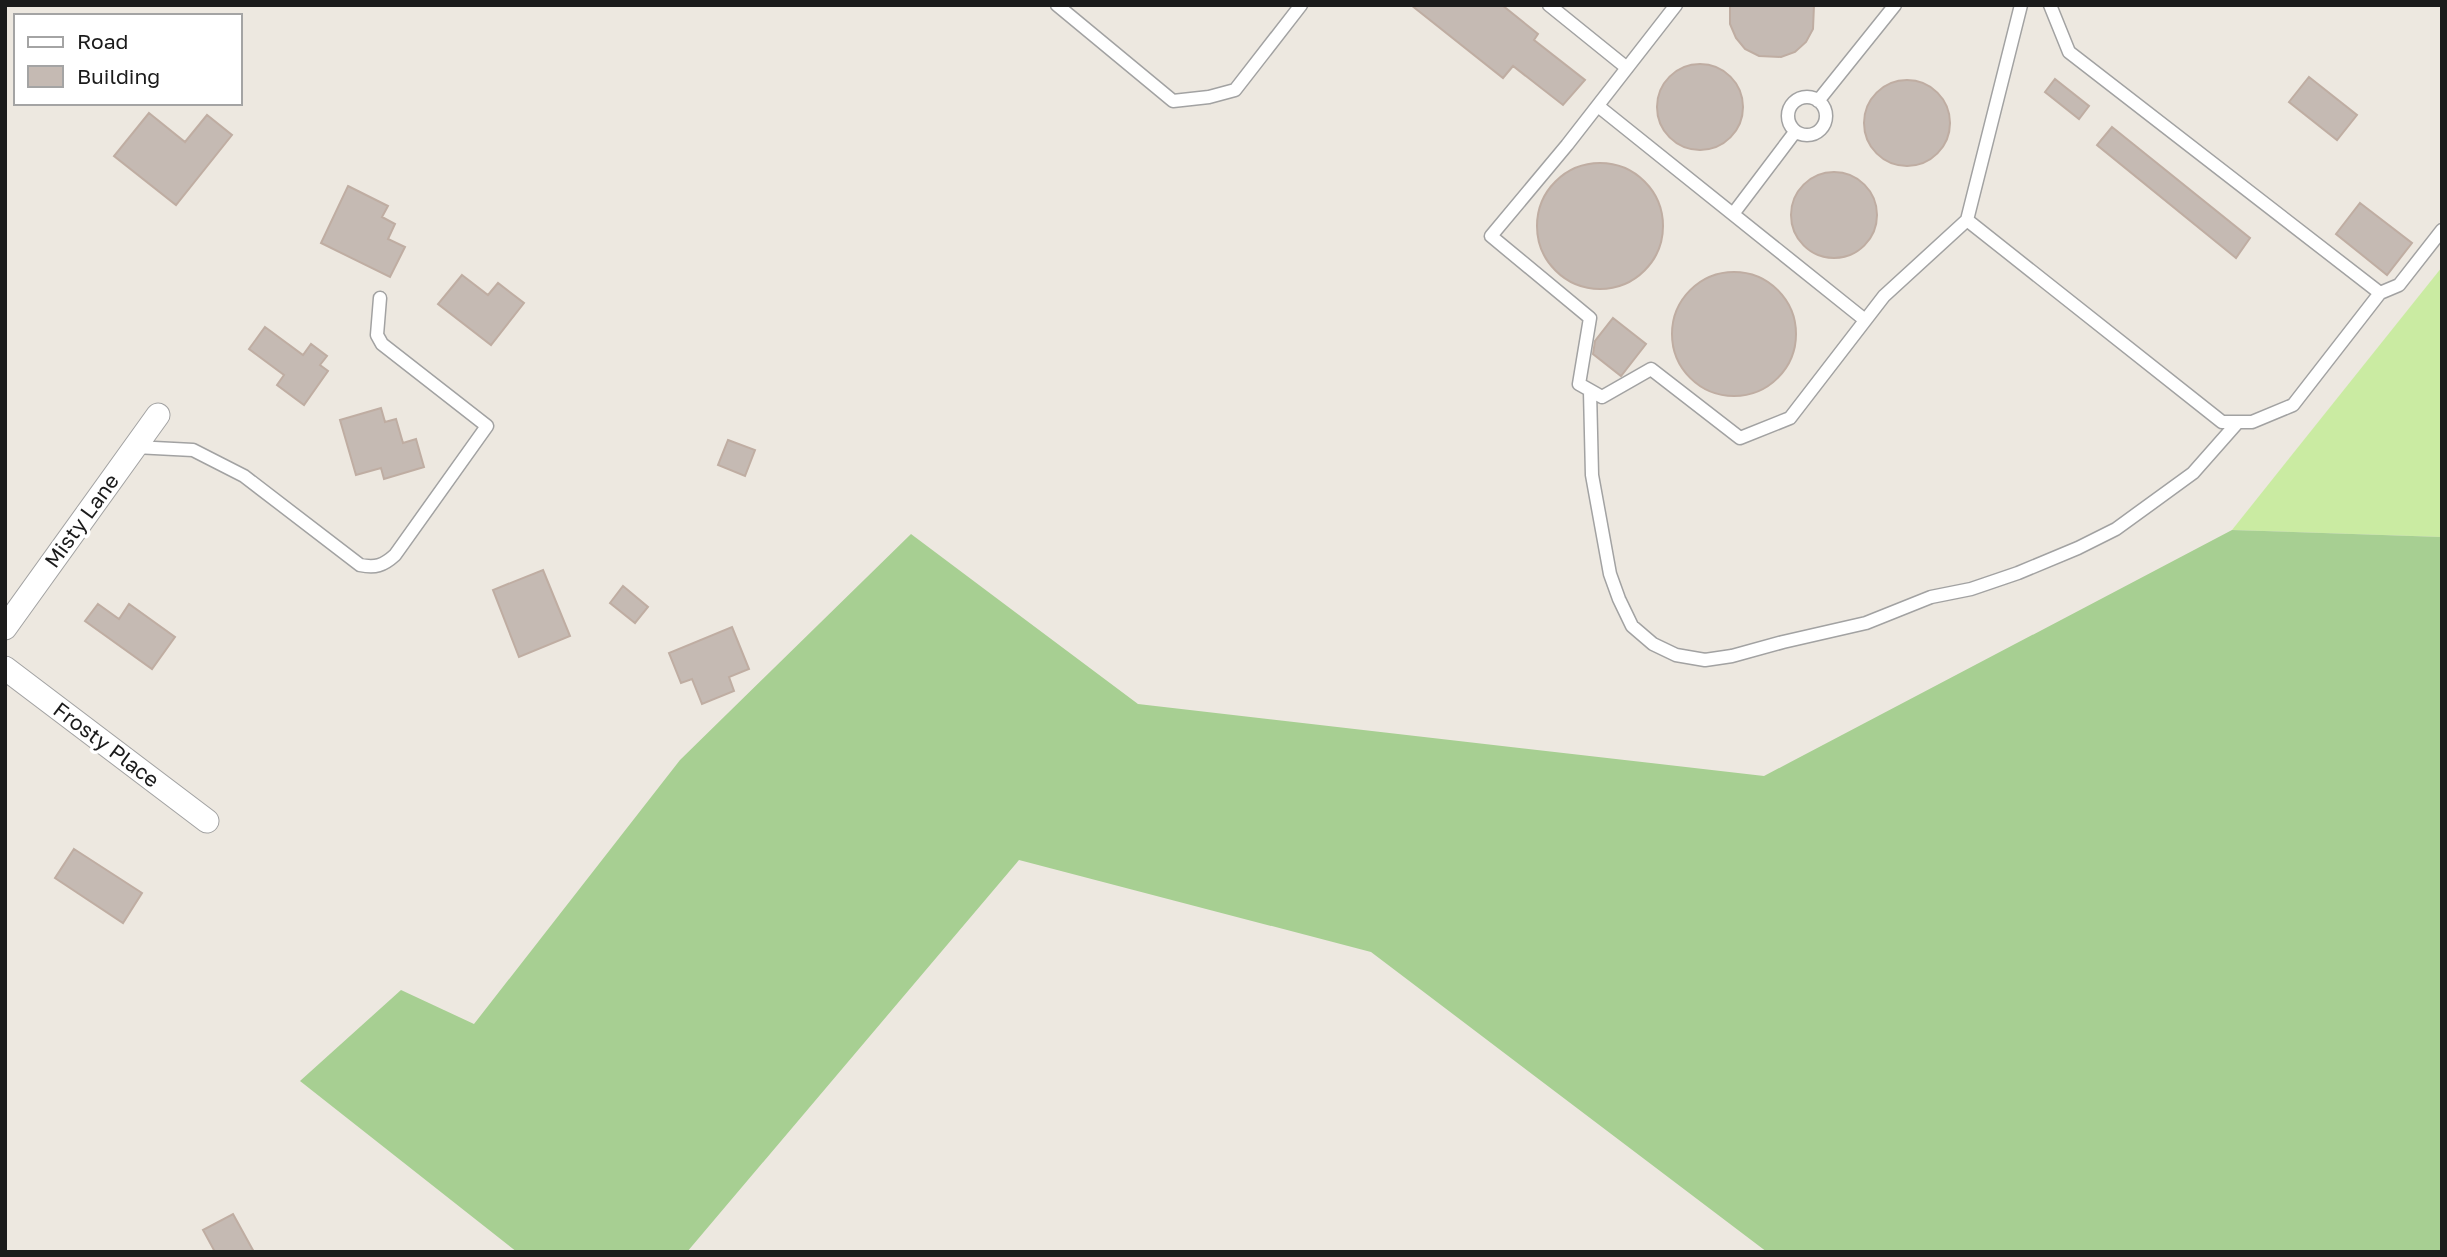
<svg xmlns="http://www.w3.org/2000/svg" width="2447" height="1257" viewBox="0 0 2447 1257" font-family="'Golos Text',sans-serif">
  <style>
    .grass { fill: #caeba2 }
    .forest { fill: #a7cf92 }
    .building { fill: #c5bab3; stroke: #bfada2; stroke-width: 2 }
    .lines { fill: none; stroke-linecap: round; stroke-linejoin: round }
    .lane-casing { stroke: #a2a2a2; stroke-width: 15 }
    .street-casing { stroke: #a2a2a2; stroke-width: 25 }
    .lane { stroke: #fff; stroke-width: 12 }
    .street { stroke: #fff; stroke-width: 23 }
    .labels { text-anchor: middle; stroke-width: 7; stroke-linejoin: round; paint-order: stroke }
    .street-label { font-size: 21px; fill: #1b1b1b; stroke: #fff }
  </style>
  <rect width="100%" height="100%" fill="#ede8e0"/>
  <path class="grass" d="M2442,267V537L2232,530Z"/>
  <path class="forest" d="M2232,530L2442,537V1252H1767L1371,952L1019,860L687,1252H517L300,1081L401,990L474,1024L680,760L911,534L1138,704L1764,776Z"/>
  <path class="building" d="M1411,5H1502L1538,34L1534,40L1585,80L1563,105L1513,66L1503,78Z
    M1730,5H1814L1813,29L1806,42L1795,52L1781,57L1759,56L1745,49L1736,38L1730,24Z
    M1657 107a43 43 0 1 1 86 0a43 43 0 1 1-86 0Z
    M2309,77L2357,115L2337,140L2289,102Z
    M2055,79L2089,106L2079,119L2045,92Z
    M1864 123a43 43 0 1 1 86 0a43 43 0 1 1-86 0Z
    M149,113L185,142L207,115L232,135L176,205L114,156Z
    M2112,127L2250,238L2236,258L2097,145Z
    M1537 226a63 63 0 1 1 126 0a63 63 0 1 1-126 0Z
    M1791 215a43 43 0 1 1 86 0a43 43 0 1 1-86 0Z
    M348,186L388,206L382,217L395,224L388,239L405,247L390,277L321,243Z
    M2360,203L2412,243L2387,275L2336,234Z
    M1672 334a62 62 0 1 1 124 0a62 62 0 1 1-124 0Z
    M462,275L488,295L498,283L524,303L491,345L438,304Z
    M1613,318L1646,344L1621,376L1593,354L1595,341Z
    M265,327L303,355L311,344L327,356L320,365L328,371L304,405L277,385L284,375L249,349Z
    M381,408L385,422L396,419L403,443L416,439L424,467L384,479L381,468L356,475L340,420Z
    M728,440L755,450L745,476L718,465Z
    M543,570L570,636L519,657L493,590Z
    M623,586L648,607L635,623L610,603Z
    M98,604L119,619L129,604L175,637L152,669L85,621Z
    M732,627L749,669L729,677L734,691L702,704L692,679L681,683L669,653Z
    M74,849L142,893L123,923L55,878Z
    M233,1214L254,1252H215L203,1230Z"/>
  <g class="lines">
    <defs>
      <path id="lane" d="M1057,5L1173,101L1209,97L1235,90L1301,5
        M1549,5L1627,68
        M1676,5L1567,145L1491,236L1590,318L1579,384L1602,397L1651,369L1740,438L1790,418L1884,296L1967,220
        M2021,5L1967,220L2222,422H2252L2293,405L2380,293L2069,52L2050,5
        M1788 116a19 19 0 1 1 38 0a19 19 0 1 1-38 0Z
        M1818,101L1895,5
        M1598,106L1865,320
        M1733,214L1795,132
        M2380,293L2399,285L2442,230
        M1590,391L1592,475L1610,574L1619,599L1632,626L1653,644L1676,655L1705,660L1732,656L1783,642L1866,623L1931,597L1971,589L2018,573L2078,548L2116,529L2193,473L2238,422
        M135,447L193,450L244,476L360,565C375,568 383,566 395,555L487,426L382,344L377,335L380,298"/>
      <path id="street" d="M5,628L158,415
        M5,668L207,821"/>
    </defs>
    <use href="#lane" class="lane-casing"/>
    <use href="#street" class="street-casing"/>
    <use href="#lane" class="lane"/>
    <use href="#street" class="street"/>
  </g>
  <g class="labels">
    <g class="street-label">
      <text transform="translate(82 521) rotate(-54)" y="7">Misty Lane</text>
      <text transform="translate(106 745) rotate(37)" y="7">Frosty Place</text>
    </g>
  </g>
  <rect width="2447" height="1257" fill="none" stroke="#1b1b1b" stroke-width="14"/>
  <rect x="14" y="14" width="228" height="91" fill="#ffffff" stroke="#a4a4a4" stroke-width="2"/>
  <rect x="28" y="37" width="35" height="10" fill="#ffffff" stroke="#a4a4a4" stroke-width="2"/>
  <text x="77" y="49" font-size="21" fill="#1b1b1b">Road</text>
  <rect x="28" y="66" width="35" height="21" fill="#c5bab3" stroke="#a4a4a4" stroke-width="2"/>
  <text x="77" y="84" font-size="21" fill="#1b1b1b">Building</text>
</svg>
